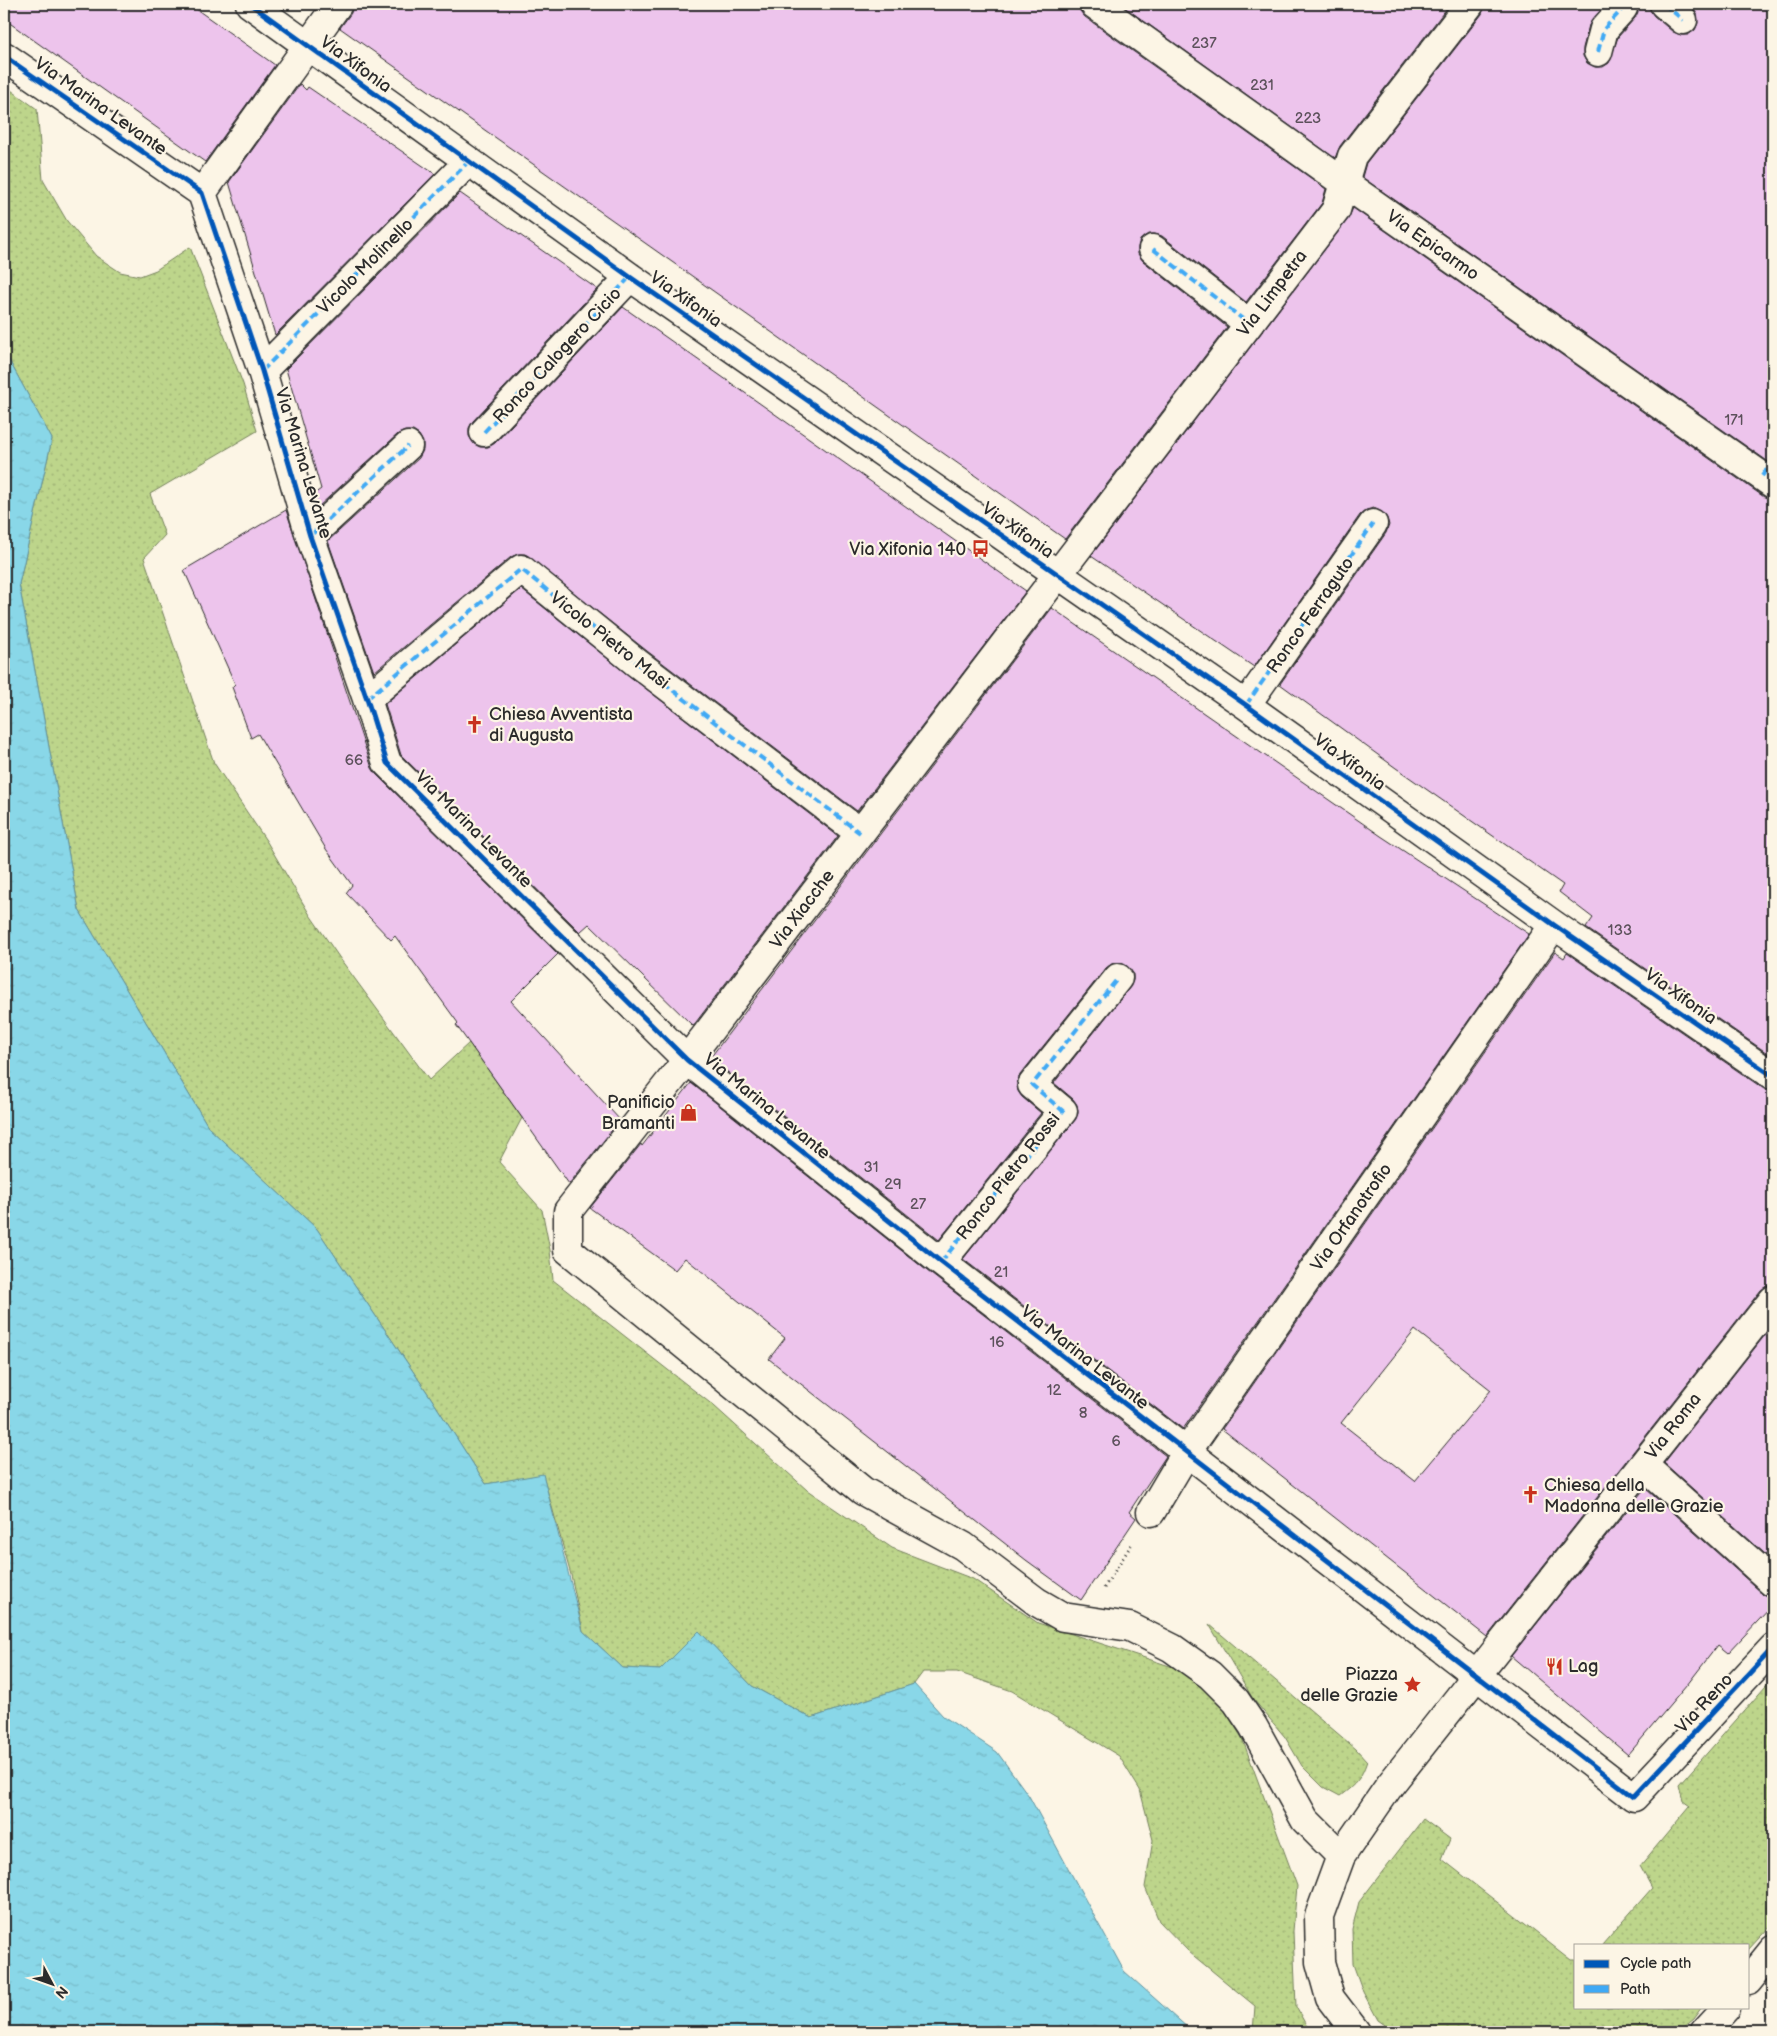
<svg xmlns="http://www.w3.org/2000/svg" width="1777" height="2036" viewBox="0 0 1777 2036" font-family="'Balsamiq Sans',sans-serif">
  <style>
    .grass { fill: url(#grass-dots); stroke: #74805b }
    .water { fill: url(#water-ripples); stroke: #63929c }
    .building { fill: #edc4ec; stroke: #2b2b2b; fill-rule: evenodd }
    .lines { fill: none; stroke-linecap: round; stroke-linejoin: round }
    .minor-casing { stroke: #2b2b2b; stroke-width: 31 }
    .path { stroke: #2b2b2b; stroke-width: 3; stroke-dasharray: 1 4; stroke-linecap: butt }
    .minor { stroke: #fcf5e5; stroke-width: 28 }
    .quiet { stroke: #3fa9f5; stroke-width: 4; stroke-dasharray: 8 4; stroke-linecap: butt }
    .cycleway-casing { stroke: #fcf5e5; stroke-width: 8 }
    .cycleway { stroke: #0057b8; stroke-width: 5 }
    .labels { text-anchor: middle; stroke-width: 4.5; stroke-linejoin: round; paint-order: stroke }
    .number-label { font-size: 15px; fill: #5c515b }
    .street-label { font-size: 18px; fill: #2b2b2b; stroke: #fcf5e5 }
    .poi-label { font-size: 18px; fill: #2b2b2b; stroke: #fcf5e5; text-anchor: end }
  </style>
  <defs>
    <pattern id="grass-dots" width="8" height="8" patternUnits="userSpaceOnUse" patternTransform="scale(1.25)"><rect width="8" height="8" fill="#bdd58b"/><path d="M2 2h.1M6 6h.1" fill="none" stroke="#a3b778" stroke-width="1.8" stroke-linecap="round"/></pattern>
    <pattern id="water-ripples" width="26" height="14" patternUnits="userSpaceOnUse" patternTransform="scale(1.25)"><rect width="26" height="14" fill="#89d7e8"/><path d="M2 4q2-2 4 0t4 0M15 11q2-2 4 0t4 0" fill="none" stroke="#76b9c7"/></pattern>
  </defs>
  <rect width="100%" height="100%" fill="#fcf5e5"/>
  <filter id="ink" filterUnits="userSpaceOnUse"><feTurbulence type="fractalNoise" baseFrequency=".02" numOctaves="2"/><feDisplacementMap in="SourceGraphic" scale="10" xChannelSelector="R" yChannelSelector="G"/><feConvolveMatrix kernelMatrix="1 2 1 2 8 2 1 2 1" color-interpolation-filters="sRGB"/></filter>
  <g filter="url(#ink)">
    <path class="grass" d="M4,85L37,109L43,180L67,221L96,256L120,272L140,276L156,270L190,247L243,384L257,431L150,494L165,535L144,558L214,763L267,842L310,915L341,960L429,1080L469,1043L522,1118L499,1162L542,1210L550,1250L553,1280L714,1406L807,1490L892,1548L973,1579L1038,1623L1185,1671L1219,1700L1242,1738L1297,1886L1293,1931L1296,2007L1310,2032H1253L1255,2006L1189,1952L1159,1921L1145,1887L1153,1840L1140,1790L1119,1756L1012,1691L957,1672H923L914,1684L811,1718L752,1686L699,1631L660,1670L623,1668L583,1631L571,1575L543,1475L486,1484L431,1398L317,1229L209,1128L79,910L19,584L52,439L4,351Z
      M1209,1624L1356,1749L1367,1761C1361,1779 1356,1784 1340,1796L1323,1787L1302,1766L1285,1737L1253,1699Z
      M1773,1678V1923L1748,1950V1945H1602L1652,1888L1640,1866L1690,1806L1683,1801L1679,1785Z
      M1423,1819L1450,1839L1442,1859L1571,1960H1576V2007H1702L1693,2019L1677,2032H1395L1378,2020L1363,1992L1353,1964L1352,1929L1359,1902Z"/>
    <path class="water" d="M4,351L52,439L19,584L79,910L209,1128L317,1229L431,1398L486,1484L543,1474L583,1631L623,1668L660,1670L699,1631L752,1686L811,1718L914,1684L943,1716L997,1752L1029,1796L1124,1971L1189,2029L1190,2032H4Z"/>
    <path class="building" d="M4,4H189L275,65L205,162L4,19Z
      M353,4H1079L1080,11L1085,17L1326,189L1322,203L1246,302L1162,236L1155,234H1148L1140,240L1138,247V254L1143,261L1227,327L1065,539L340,28L351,13Z
      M1120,4H1450L1340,146L1335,158Z
      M1485,4H1606L1589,25L1583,48V56L1587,63L1595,67H1603L1609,63L1618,37L1635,18L1638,12V4H1649L1650,10L1654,16L1673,32L1681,35H1688L1695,30L1698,23L1697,14L1688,4H1773V465L1362,177L1366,163L1482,14Z
      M300,84L306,90L308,87L435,174L275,335L229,182Z
      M460,193L597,289L473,421L469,428V436L474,444L480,447H488L495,443L623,307L1026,591L857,811L647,651L525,554H518L511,557L374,672L328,541L419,458L423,450V442L419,435L413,431H405L398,434L318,507L314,494L321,489L286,369Z
      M1353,208L1764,497L1773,499V1057L1586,928L1593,918L1559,892L1563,885L1396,768L1280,684L1386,533L1389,525L1387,518L1382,512L1374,508L1366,510L1360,515L1254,667L1091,556L1348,219Z
      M286,510L372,768L376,774L558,954L511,1001L620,1120L569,1184L469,1043L456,1025L458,1023L395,936L391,940L346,893L352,885L326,849L258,734L251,738L232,687L235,684L184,570Z
      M521,589L628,675L838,836L693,1026L589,924L580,932L401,755L385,704Z
      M1052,608L1381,836L1529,934L1183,1429L963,1259L1075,1120L1078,1113L1077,1105L1073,1099L1054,1083L1130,987L1133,980V973L1127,966L1120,963H1113L1106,968L1020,1075L1017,1083L1018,1091L1022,1097L1041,1113L939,1240L710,1058Z
      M1555,952L1564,958L1567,953L1764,1089L1773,1091V1285L1767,1286L1761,1290L1487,1637L1222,1429ZM1415,1330L1491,1390L1415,1481L1341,1423Z
      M691,1083L931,1274L1166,1456L1129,1512L1136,1518L1081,1600L1026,1560L769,1359L785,1338L685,1258L675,1270L590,1208L641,1144L642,1146Z
      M1773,1325V1561L1664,1463Z
      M1645,1488L1763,1594L1773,1597V1605L1728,1653L1718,1645L1687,1685L1628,1755L1511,1656Z"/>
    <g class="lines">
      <defs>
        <path id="minor" d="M250,4L630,277L1246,705L1554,925L1773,1076
          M1094,4L1344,183L1773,484
          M1664,4L1683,20
          M1598,52L1604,29L1623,8
          M4,56L202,193L262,371L310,536L367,699L387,763L687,1060L941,1262L1634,1797L1773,1648
          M202,193L338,4
          M1153,249L1249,324
          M262,371L469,161
          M484,432L630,277
          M310,536L408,446
          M367,699L521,569L637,663L860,833
          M1246,705L1373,524
          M941,1262L1063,1111L1032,1085L1118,978
          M1643,1465L1773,1582
          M1151,1512L1186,1453L1554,925
          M1341,1856L1305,1820L1253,1726L1236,1701L1210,1675L1172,1648L1130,1627L1063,1617L1037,1602L963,1546L863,1491L568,1250V1211L687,1060L1336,210L1352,156L1470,4
          M1748,1981L1773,1950
          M1356,2032L1330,1998L1320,1962L1319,1916L1341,1856L1390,1785L1773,1300
          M1704,2032L1727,2007"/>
      </defs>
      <use href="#minor" class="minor-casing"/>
      <path class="path" d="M1104,1588L1133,1542"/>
      <use href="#minor" class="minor"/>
      <path class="quiet" d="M1664,4L1683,20
        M1598,52L1604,29L1627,4
        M1153,249L1249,324
        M262,371L469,161
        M484,432L630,277
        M1762,476L1773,461
        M310,536L408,446
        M367,699L521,569L637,663L860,833
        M1246,705L1373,524
        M941,1262L1063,1111L1032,1085L1118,978"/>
      <defs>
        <path id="cycleway" d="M250,4L630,277L1246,705L1554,925L1773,1076
          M4,56L202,193L262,371L310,536L367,699L387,763L687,1060L941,1262L1634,1797L1773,1648"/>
      </defs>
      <use href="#cycleway" class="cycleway-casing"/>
      <use href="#cycleway" class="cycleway"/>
    </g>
  </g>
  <defs>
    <symbol id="bus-bare" viewBox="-9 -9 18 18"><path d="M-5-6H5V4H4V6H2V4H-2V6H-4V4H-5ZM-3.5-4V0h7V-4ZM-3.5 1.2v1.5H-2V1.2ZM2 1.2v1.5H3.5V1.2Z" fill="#c8321e" stroke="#fcf5e5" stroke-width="2.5" paint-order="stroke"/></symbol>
    <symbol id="church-bare" viewBox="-9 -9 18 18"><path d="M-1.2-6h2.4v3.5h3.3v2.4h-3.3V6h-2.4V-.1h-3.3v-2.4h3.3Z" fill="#c8321e" stroke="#fcf5e5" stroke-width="2.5" paint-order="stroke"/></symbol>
    <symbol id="shop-bare" viewBox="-9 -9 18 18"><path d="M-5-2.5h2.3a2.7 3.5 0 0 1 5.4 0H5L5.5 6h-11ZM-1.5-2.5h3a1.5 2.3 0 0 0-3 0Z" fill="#c8321e" stroke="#fcf5e5" stroke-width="2.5" paint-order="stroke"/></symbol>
    <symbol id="restaurant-bare" viewBox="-9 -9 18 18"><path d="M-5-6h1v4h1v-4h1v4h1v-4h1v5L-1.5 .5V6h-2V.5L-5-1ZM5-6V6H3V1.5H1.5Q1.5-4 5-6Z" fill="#c8321e" stroke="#fcf5e5" stroke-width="2.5" paint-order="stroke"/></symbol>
    <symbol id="sight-bare" viewBox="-9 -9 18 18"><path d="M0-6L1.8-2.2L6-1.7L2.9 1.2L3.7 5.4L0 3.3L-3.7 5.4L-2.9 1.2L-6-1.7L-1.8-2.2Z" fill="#c8321e" stroke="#fcf5e5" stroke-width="2.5" paint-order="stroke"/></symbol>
  </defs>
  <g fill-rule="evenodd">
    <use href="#bus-bare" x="968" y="536" width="25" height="25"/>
    <use href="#church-bare" x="462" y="712" width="25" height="25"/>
    <use href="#shop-bare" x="676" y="1100" width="25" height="25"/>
    <use href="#church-bare" x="1518" y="1482" width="25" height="25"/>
    <use href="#restaurant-bare" x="1542" y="1654" width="25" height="25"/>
    <use href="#sight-bare" x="1400" y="1672" width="25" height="25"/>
  </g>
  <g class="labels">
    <g class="number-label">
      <text x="1204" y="48">237</text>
      <text x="1262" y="90">231</text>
      <text x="1308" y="123">223</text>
      <text x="1734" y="425">171</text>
      <text x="354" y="765">66</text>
      <text x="1620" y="935">133</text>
      <text x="871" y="1172">31</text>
      <text x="893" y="1189">29</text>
      <text x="918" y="1209">27</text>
      <text x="1001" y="1277">21</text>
      <text x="997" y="1347">16</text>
      <text x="1054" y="1395">12</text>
      <text x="1083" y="1418">8</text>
      <text x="1116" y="1446">6</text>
    </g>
    <g class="street-label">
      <text transform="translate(356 64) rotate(36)" y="6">Via Xifonia</text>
      <text transform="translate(101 106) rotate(35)" y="6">Via Marina Levante</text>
      <text transform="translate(1433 245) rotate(35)" y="6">Via Epicarmo</text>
      <text transform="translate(365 266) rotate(-45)" y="6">Vicolo Molinello</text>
      <text transform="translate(1272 293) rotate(-53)" y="6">Via Limpetra</text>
      <text transform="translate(686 299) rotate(35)" y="6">Via Xifonia</text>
      <text transform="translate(557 355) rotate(-47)" y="6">Ronco Calogero Cicio</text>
      <text transform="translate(304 463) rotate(73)" y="6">Via Marina Levante</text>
      <text transform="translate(1018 530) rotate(35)" y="6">Via Xifonia</text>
      <text transform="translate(1310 615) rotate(-55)" y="6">Ronco Ferraguto</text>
      <text transform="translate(610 640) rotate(38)" y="6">Vicolo Pietro Masi</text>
      <text transform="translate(1350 762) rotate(36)" y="6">Via Xifonia</text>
      <text transform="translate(474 829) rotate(45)" y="6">Via Marina Levante</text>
      <text transform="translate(802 909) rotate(-53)" y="6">Via Xiacche</text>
      <text transform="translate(1681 996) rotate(35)" y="6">Via Xifonia</text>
      <text transform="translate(767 1106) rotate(39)" y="6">Via Marina Levante</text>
      <text transform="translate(1008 1176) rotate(-52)" y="6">Ronco Pietro Rossi</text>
      <text transform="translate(1351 1217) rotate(-55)" y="6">Via Orfanotrofio</text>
      <text transform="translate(1085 1357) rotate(38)" y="6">Via Marina Levante</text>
      <text transform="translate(1673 1426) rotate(-52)" y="6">Via Roma</text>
      <text transform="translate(1704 1703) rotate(-47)" y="6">Via Reno</text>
    </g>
    <g class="poi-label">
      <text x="966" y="555">Via Xifonia 140</text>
      <text x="489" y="720" text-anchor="start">Chiesa Avventista<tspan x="489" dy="21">di Augusta</tspan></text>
      <text x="675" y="1108">Panificio<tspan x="675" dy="21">Bramanti</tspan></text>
      <text x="1544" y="1491" text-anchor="start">Chiesa della<tspan x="1544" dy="21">Madonna delle Grazie</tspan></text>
      <text x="1568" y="1672" text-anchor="start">Lag</text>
      <text x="1398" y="1680">Piazza<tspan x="1398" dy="21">delle Grazie</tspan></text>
    </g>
  </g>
  <rect width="1777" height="2036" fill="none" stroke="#fcf5e5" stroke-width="20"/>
  <rect x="10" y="10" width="1757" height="2016" fill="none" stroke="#2b2b2b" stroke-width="2" filter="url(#ink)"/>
  <rect x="1574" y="1944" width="175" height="65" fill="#fcf5e5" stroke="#a8a49b"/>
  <rect x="1584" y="1960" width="25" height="8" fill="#0057b8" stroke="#a8a49b"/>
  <text x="1620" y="1968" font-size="15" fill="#2b2b2b">Cycle path</text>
  <rect x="1584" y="1985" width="25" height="8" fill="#3fa9f5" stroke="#a8a49b"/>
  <text x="1620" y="1994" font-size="15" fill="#2b2b2b">Path</text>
  <g transform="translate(52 1984) rotate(131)" stroke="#fcf5e5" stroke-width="4" paint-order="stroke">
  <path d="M0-4L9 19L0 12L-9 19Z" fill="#2b2b2b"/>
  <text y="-8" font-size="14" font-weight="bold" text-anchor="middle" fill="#2b2b2b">N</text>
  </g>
</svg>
